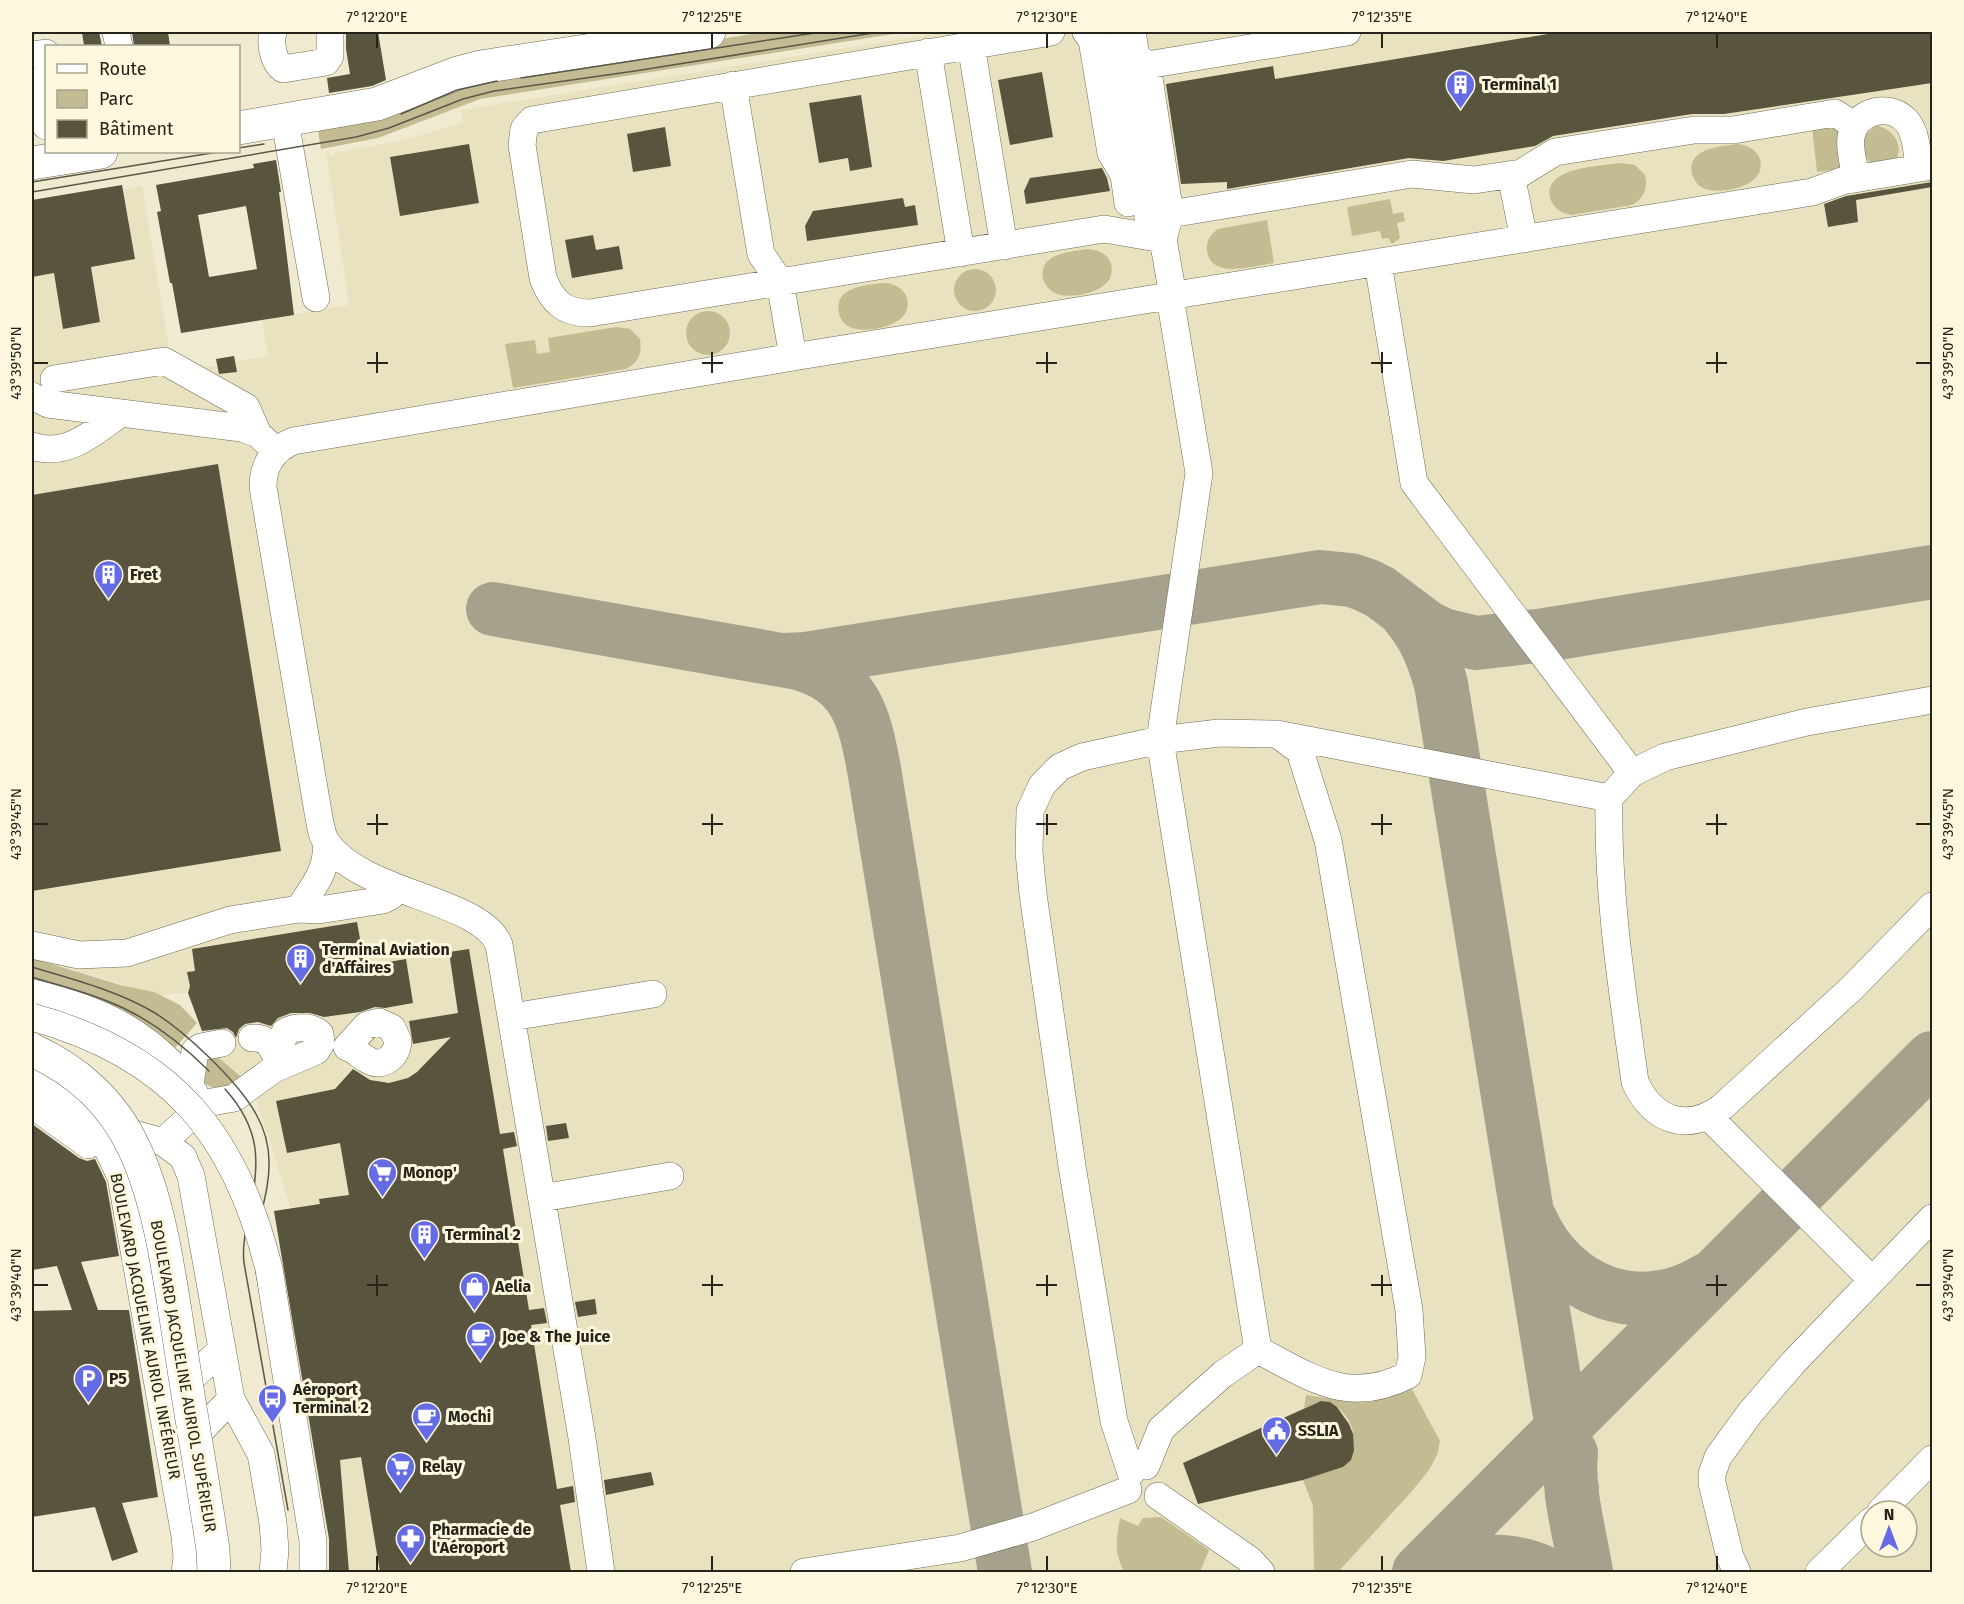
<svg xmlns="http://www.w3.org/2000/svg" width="1964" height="1604" viewBox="0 0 1964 1604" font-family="'Fira Sans',sans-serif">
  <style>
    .built { fill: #e9e2c0; fill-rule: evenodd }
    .green { fill: #c3bb91 }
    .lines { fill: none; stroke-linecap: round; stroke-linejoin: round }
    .taxiway { stroke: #a6a18d; stroke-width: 54 }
    .building { fill: #59543e; fill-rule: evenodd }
    .minor-casing { stroke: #6f6a53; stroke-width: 28 }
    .major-casing { stroke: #6f6a53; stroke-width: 34 }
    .minor { stroke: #fff; stroke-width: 27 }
    .major { stroke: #fff; stroke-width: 33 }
    .tram { stroke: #5b584a; stroke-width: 1.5 }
    .minor-bridge-casing { stroke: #6f6a53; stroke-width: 28; stroke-linecap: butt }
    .major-bridge-casing { stroke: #6f6a53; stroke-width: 34; stroke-linecap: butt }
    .minor-bridge { stroke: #fff; stroke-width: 27 }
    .major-bridge { stroke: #fff; stroke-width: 33 }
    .ticks { fill: none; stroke: #26241a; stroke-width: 2 }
    .labels { text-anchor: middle; stroke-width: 6; stroke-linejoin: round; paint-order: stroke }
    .poi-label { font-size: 16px; font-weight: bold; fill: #26241a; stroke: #fdf8dd; text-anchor: start }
    .street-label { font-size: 16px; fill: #26241a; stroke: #fdf8dd }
    .neatline { fill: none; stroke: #26241a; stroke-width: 2 }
    .ticks-label { font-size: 15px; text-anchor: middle; fill: #26241a }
  </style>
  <rect width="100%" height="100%" fill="#f0ead0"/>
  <path class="built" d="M945,32H1932V1572H349L346,1544L291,1209L252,1085L212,1052L204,1038L188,993L189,988L186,993L159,995L32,958V200L122,185L123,190L142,186L169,348L204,367L217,366V359L235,356L236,361L268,356L262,320L349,305L326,150L333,157L334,153L403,140L463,123L461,110ZM1871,1511H1907V1547H1871Z"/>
  <path class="green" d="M764,32H906L480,99L378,138L321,149L318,130L484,77Z
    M1828,123L1839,130L1842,163L1839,169L1817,172L1812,127Z
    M1876,125C1893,130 1903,142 1897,159L1871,163C1862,155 1863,148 1864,137Z
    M1736,144C1751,145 1764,154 1760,170C1756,188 1718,195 1703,188C1698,186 1694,180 1692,174C1687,148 1719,147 1736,144Z
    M1621,163L1635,165L1645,175C1648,189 1644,198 1632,205L1571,215C1561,213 1553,208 1550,198C1543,167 1601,166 1621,163Z
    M1390,199L1393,214L1403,212L1405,221L1397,223L1400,238L1392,244L1388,238L1382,239L1380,231L1352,236L1347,207Z
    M1267,220L1274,263C1255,266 1209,280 1207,250C1206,241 1211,234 1218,229Z
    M1087,249C1102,250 1115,258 1111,275C1107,293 1069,300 1055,293C1049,290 1045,285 1043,279C1038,253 1070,252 1087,249Z
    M954 290a21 21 0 1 1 42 0a21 21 0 1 1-42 0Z
    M883,283C898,283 911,293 907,309C903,327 864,334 850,327C844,324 840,319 839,313C833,287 866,285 883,283Z
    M686 333a22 22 0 1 1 44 0a22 22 0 1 1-44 0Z
    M616,327L630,329L640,339C642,353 639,362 626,369L513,388L505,344L535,340L537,354L550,352L548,338Z
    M32,958L120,985L154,992L180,1005L197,1023L174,1049L32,985Z
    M212,1052L245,1080C231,1085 214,1095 202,1080L204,1053Z
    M1412,1389L1440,1441L1437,1455L1429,1470L1413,1490L1338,1572H1314L1313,1506L1303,1480L1343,1467C1346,1458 1353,1444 1353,1434C1353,1421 1336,1400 1322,1401C1316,1402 1310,1406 1304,1408L1306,1395L1345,1401Z
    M1161,1517L1209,1550L1200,1572H1124C1114,1551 1116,1540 1120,1518L1138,1526L1143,1518Z"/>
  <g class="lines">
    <path class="taxiway" d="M493,609L798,663C856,679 864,716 874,769L1005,1572
      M1406,613C1425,635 1433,656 1441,684L1572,1489
      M785,660L806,659L1320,577L1351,580L1366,585L1380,592L1428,628L1443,635L1476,643L1545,635L1932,572
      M1531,1221C1562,1291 1640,1322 1708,1279
      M1571,1453C1567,1492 1580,1534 1586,1572
      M1419,1572L1932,1058
      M1431,1572C1465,1560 1508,1556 1542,1572"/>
  </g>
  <path class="building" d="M82,32H99L102,46H84Z
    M132,32H168L170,46H134Z
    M346,32H378L386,80L372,86L329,93L327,78L350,74L346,49Z
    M1560,32H1932V83L1724,114H1692L1553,136L1535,146L1443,161L1409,158L1227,189V182L1181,184L1166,84L1273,66L1275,79Z
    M1042,72L1053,137L1010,145L998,80Z
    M861,95L872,167L850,171L848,158L819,163L809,103Z
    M665,127L671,166L633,172L627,134Z
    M469,144L479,203L400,216L390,157Z
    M276,160L281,192H279L294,315L181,333L172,283H170L157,212L161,211L156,185L254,168L253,164ZM246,206L257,269L209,277L198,215Z
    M1102,168L1107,178L1110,191L1026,204L1024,191L1030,178Z
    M1932,182V187L1856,200L1858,222L1828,227L1824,204L1846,196Z
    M122,185L135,259L91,267L100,322L63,329L54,273L32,277V200Z
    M903,198L905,207L915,205L918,225L807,241L805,226L813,211Z
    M593,235L596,250L619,246L623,269L572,278L565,240Z
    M234,356L237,372L219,374L216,359Z
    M218,464L281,851L32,891V495Z
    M357,922L365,966L406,959L413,1003L385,1008L375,1007L360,1012L324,1017L310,1013H291L278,1018L271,1026L258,1022L245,1024L239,1029L236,1038L233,1032L227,1028L202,1031L188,993L190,986L187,972L195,971L192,949Z
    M469,949L500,1134L514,1132L517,1146L503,1149L529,1310L544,1308L547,1323L531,1325L557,1489L573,1486L575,1502L560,1505L571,1572H380L361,1457L340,1460L349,1572H329V1539L274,1211L320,1204L319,1199L349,1195L340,1143L287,1153L276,1101L335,1089L353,1069L370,1080L389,1083L408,1078L417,1072L451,1037L413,1044L409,1021L458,1013L449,952Z
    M566,1123L569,1138L548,1141L546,1126Z
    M32,1124L79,1158L87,1161L95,1159L106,1182L119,1256L81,1262L98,1310H129L158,1497L122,1503L138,1552L112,1561L95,1507L32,1517V1311L72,1310L57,1266L32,1270Z
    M595,1299L597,1314L578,1317L575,1302Z
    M1321,1401L1330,1402L1337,1407L1349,1424L1353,1434L1354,1450L1351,1460L1343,1467L1303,1480L1198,1504L1183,1463Z
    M651,1472L654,1485L606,1495L604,1480Z"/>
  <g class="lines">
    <defs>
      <path id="minor" d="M116,32L119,46
        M273,32C270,43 273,62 283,69L326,62L330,56V32
        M1051,32L532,120L524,129L522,145L543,278C552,302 564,313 590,313L1104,229L1163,239
        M1086,32L1092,40L1111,153L1124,175L1128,203
        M1132,32L1136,56L1147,65L1170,214L1163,239L1173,296
        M1118,35L1148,217L1163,239
        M971,45L1004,246
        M928,52L961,253
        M32,55L46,53
        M1147,65L1347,32
        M46,80L39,81L46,126
        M733,85L761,254L780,282L793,357
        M285,121L316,298
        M1511,175L1524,239
        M1856,178C1854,165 1849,150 1851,137C1856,109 1892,102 1908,123C1917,135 1917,154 1919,168
        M1170,214L1412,174L1474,180L1521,173L1555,152L1694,130H1733L1835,113L1855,126
        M1378,263L1414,483L1632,773
        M54,379L164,361L246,407L258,434
        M32,396L48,404L242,428L258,434L276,451
        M32,446C67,458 94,432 121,413
        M1932,700L1807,722L1665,757L1632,773L1609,798C1607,894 1622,988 1635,1082C1653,1121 1687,1133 1722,1107L1852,988L1932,906
        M326,842C329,869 313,887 299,909L319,910L383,900L391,896L396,887
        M32,945L79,955L127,953L230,920L299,909
        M32,993C62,1000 96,1011 123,1026C150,1042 194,1077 200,1108
        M512,1017L653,994
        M379,1022L392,1028L398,1041C397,1056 383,1069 368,1060C360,1056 356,1050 347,1047L367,1025Z
        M252,1038C268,1037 271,1046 277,1058
        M32,1081C49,1091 81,1108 92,1123C105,1140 112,1159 121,1177L185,1536L187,1558L185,1572
        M190,1085L195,1051L201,1047L222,1043
        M32,1097L34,1106L88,1145
        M1709,1117L1872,1280
        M113,1128L163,1142L183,1157L191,1176L231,1399L183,1449
        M163,1142L200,1108L212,1102L234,1098L274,1069L316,1051L321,1043L320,1034C312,1026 295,1026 285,1032L274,1069
        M542,1198L670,1176
        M1258,1350C1311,1377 1348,1406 1408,1375L1412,1357L1409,1310L1328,840L1300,751L1277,734
        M174,1395L222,1349
        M231,1399L261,1454L273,1523L275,1550L273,1572
        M1146,1466L1161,1429L1223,1374L1258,1350L1160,740L1199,473L1170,297
        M1131,1473L1114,1421L1109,1391L1072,1166L1033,894L1029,852L1030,811L1042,785L1060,767L1082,757L1160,740L1219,733L1277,734L1609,798
        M1158,1496L1250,1560L1261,1572
        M1881,1511L1932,1459
        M601,1572L582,1438L499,945C483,900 362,894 327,843C321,835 320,822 318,812L263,487C263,465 273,450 293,441L793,357L1812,192L1842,181L1932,166
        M804,1572L960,1548L1033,1527L1128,1490
        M1737,1572L1730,1557L1712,1483V1474L1718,1457L1750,1413L1792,1364L1932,1218
        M1819,1572L1871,1521"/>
      <path id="major" d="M238,128L377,104L458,73L481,67L709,32
        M32,163L101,152"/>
    </defs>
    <use href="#minor" class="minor-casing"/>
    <use href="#major" class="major-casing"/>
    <use href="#minor" class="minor"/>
    <use href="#major" class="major"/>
    <path class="tram" d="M521,78L821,32
      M401,114L457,90L497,81
      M238,148L264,144
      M32,182L218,152
      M32,192L356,137L389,128L463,99L494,91L635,71L879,32
      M32,967C71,979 112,989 148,1009C181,1027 237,1080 256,1114C264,1128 269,1145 269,1162C270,1197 252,1230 255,1266L298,1508
      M32,977C57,985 82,991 107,1001C146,1016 179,1041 209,1071
      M225,1089C261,1129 260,1162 250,1212C246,1229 242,1245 244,1263L288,1510"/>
    <defs>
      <path id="minor-bridge" d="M32,1017C169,1055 235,1131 269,1269L313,1541V1572"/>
      <path id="major-bridge" d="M32,1050C77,1070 113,1103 134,1148C161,1205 170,1281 180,1343C190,1412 203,1481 213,1550L214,1572"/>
    </defs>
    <use href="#minor-bridge" class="minor-bridge-casing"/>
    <use href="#major-bridge" class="major-bridge-casing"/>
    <use href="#minor-bridge" class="minor-bridge"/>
    <use href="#major-bridge" class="major-bridge"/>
  </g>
  <path class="ticks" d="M377,33V48M712,33V48M1047,33V48M1382,33V48M1717,33V48M377,352V373M712,352V373M1047,352V373M1382,352V373M1717,352V373M33,363H48M367,363H388M702,363H723M1036,363H1057M1371,363H1392M1706,363H1727M1916,363H1931M377,814V835M712,814V835M1047,814V835M1382,814V835M1717,814V835M33,824H48M367,824H388M702,824H723M1036,824H1057M1371,824H1392M1706,824H1727M1916,824H1931M377,1275V1296M712,1275V1296M1047,1275V1296M1382,1275V1296M1717,1275V1296M33,1285H48M367,1285H388M702,1285H723M1036,1285H1057M1371,1285H1392M1706,1285H1727M1916,1285H1931M377,1556V1571M712,1556V1571M1047,1556V1571M1382,1556V1571M1717,1556V1571"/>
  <defs>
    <symbol id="building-pin" viewBox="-11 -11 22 30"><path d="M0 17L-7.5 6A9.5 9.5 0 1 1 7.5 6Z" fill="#656be4" stroke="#fdf8dd"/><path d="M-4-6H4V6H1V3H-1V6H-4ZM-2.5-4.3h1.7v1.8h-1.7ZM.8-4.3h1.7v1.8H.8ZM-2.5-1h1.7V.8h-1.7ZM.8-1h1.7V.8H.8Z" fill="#fff"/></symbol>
    <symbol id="supermarket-pin" viewBox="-11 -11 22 30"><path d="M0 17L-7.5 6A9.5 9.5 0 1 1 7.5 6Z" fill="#656be4" stroke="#fdf8dd"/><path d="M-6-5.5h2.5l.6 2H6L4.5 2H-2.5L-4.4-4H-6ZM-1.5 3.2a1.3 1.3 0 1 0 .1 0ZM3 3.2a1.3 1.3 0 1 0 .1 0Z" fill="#fff"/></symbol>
    <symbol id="shop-pin" viewBox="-11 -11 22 30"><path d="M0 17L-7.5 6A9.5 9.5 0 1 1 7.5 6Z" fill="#656be4" stroke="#fdf8dd"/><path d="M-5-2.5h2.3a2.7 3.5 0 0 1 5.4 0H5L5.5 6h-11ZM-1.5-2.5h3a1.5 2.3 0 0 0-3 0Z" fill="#fff"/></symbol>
    <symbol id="cafe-pin" viewBox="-11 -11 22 30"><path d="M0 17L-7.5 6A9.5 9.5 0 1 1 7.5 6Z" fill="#656be4" stroke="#fdf8dd"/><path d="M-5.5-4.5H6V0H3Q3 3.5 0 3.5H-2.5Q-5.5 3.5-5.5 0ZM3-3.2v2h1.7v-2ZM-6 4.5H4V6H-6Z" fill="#fff"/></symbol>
    <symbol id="parking-pin" viewBox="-11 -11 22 30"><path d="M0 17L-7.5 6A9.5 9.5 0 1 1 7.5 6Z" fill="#656be4" stroke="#fdf8dd"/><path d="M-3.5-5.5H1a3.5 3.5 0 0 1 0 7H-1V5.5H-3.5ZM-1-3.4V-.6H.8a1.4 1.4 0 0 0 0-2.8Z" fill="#fff"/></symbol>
    <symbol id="bus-pin" viewBox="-11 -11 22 30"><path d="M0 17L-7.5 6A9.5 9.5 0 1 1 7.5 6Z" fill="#656be4" stroke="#fdf8dd"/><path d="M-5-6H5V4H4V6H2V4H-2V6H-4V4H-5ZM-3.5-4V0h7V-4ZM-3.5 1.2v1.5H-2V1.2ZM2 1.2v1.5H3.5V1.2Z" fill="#fff"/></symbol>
    <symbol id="civic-pin" viewBox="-11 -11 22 30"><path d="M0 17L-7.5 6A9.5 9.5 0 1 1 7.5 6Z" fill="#656be4" stroke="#fdf8dd"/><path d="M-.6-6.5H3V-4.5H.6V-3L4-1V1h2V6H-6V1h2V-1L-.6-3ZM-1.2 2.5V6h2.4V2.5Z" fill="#fff"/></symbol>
    <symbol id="pharmacy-pin" viewBox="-11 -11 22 30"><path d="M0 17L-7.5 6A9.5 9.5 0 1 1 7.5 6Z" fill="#656be4" stroke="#fdf8dd"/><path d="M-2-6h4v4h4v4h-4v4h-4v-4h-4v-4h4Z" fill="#fff"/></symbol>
  </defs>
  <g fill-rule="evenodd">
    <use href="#building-pin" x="1444" y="68" width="33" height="45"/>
    <use href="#building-pin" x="92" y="558" width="33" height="45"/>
    <use href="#building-pin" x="284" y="942" width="33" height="45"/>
    <use href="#supermarket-pin" x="366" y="1156" width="33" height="45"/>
    <use href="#building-pin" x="408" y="1218" width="33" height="45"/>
    <use href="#shop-pin" x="458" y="1270" width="33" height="45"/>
    <use href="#cafe-pin" x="464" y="1320" width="33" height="45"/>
    <use href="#parking-pin" x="72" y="1362" width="33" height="45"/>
    <use href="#bus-pin" x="256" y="1382" width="33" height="45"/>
    <use href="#cafe-pin" x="410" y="1400" width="33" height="45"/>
    <use href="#civic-pin" x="1260" y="1414" width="33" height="45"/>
    <use href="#supermarket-pin" x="384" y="1450" width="33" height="45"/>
    <use href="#pharmacy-pin" x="394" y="1522" width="33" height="45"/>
  </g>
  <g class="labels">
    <g class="poi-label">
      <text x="1482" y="90">Terminal 1</text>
      <text x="130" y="580">Fret</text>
      <text x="322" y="955">Terminal Aviation<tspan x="322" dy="18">d'Affaires</tspan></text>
      <text x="403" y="1178">Monop'</text>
      <text x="445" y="1240">Terminal 2</text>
      <text x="495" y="1292">Aelia</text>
      <text x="502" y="1342">Joe &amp; The Juice</text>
      <text x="109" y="1384">P5</text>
      <text x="293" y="1395">Aéroport<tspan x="293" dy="18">Terminal 2</tspan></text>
      <text x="448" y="1422">Mochi</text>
      <text x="1298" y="1436">SSLIA</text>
      <text x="422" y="1472">Relay</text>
      <text x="432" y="1535">Pharmacie de<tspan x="432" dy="18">l'Aéroport</tspan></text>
    </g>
    <g class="street-label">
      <text transform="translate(146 1326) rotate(79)" y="6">BOULEVARD JACQUELINE AURIOL INFÉRIEUR</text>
      <text transform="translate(184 1376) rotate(80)" y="6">BOULEVARD JACQUELINE AURIOL SUPÉRIEUR</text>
    </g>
  </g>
  <rect width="1964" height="1604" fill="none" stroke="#fdf8dd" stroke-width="66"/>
  <rect x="45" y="45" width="195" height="108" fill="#fdf8dd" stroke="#a7a38f" stroke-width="1.5"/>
  <rect x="57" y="64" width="30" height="9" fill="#ffffff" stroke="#a7a38f" stroke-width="1.5"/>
  <text x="99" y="75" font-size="18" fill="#26241a">Route</text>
  <rect x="57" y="90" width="30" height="18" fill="#c3bb91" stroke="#a7a38f" stroke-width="1.5"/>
  <text x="99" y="105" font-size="18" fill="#26241a">Parc</text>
  <rect x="57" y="120" width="30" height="18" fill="#59543e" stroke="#a7a38f" stroke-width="1.5"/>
  <text x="99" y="135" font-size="18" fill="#26241a">Bâtiment</text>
  <g transform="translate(1889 1529)"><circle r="28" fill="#fdf8dd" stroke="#a7a38f" stroke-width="1.5"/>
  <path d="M0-4.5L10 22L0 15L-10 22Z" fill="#656be4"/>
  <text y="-9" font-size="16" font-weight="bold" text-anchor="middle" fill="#26241a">N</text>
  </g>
  <rect x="33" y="33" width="1898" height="1538" class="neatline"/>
  <g class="ticks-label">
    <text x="377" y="22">7°12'20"E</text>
    <text x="712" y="22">7°12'25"E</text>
    <text x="1047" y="22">7°12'30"E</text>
    <text x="1382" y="22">7°12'35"E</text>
    <text x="1717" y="22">7°12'40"E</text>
    <text transform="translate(16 363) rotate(-90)" y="5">43°39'50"N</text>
    <text transform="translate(1948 363) rotate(-90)" y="5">43°39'50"N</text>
    <text transform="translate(16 824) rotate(-90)" y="5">43°39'45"N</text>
    <text transform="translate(1948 824) rotate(-90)" y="5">43°39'45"N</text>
    <text transform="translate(16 1285) rotate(-90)" y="5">43°39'40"N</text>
    <text transform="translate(1948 1285) rotate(-90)" y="5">43°39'40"N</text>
    <text x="377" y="1593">7°12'20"E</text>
    <text x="712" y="1593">7°12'25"E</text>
    <text x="1047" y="1593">7°12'30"E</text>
    <text x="1382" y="1593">7°12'35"E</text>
    <text x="1717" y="1593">7°12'40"E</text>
  </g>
</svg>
